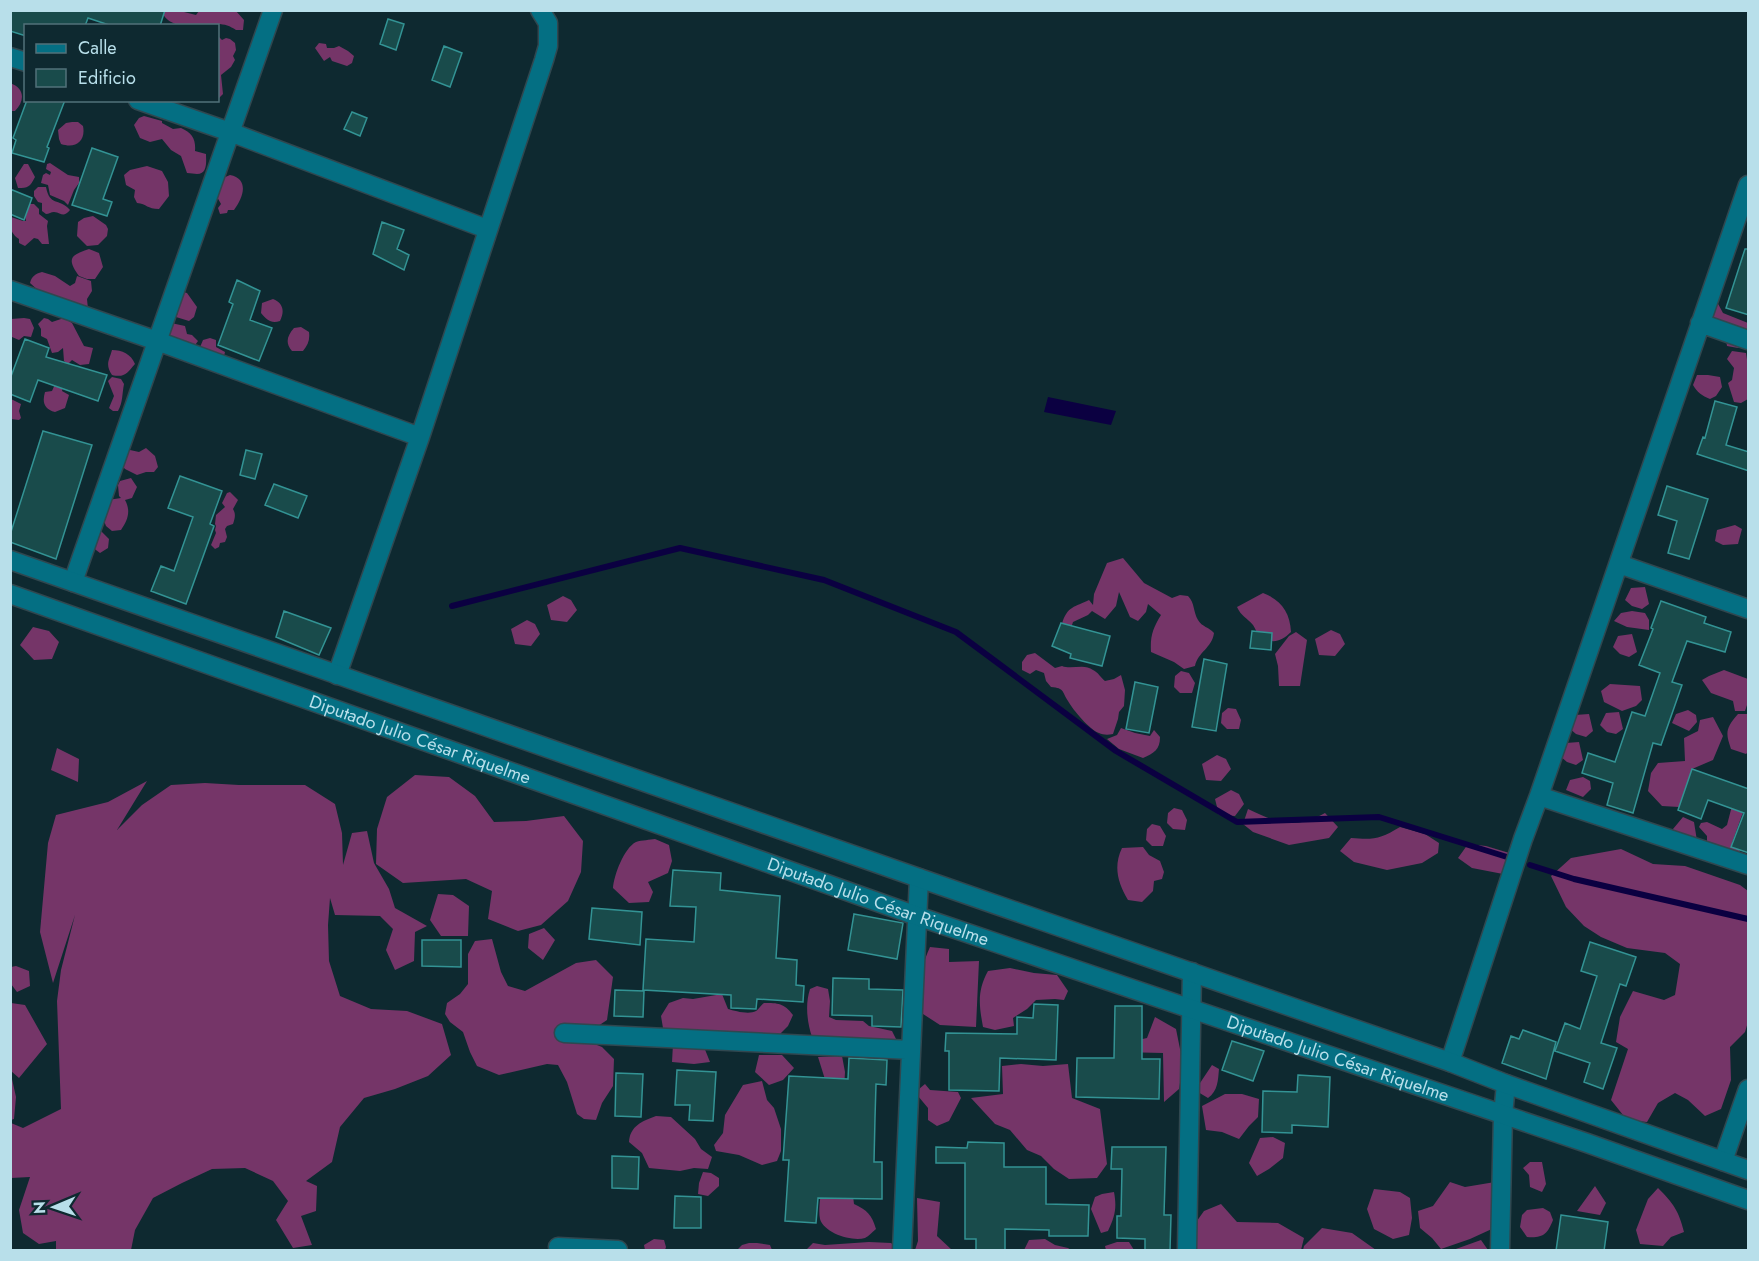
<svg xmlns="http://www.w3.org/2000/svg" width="1759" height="1261" viewBox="0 0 1759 1261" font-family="Jost,sans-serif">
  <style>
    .forest { fill: #753568 }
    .water { fill: #0b0041 }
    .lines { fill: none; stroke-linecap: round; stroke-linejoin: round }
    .stream { stroke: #0b0041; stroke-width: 6 }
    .building { fill: #194b4b; stroke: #339394; stroke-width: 1.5 }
    .street-casing { stroke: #30474f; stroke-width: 21 }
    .secondary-casing { stroke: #30474f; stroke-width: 21 }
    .street { stroke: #046f83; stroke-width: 18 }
    .secondary { stroke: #046f83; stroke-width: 18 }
    .labels { text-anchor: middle; stroke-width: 4.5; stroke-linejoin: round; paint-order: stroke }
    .street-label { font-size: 18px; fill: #b8dfea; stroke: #0e2930 }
  </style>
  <rect width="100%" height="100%" fill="#0e2930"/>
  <path class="forest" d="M165,11H180L196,15L199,11H236L244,20L243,30H236C230,26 225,24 217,24L215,26C199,26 170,31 162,12Z
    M218,36L222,40L226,38L230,39L235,43L236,50L233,56L235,60L231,67L221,75L223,94L218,99V54L219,51L218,49Z
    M319,43L326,44L327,48H334L339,46L348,51L354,56L352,63L347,66L332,61L330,57L324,61L315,48Z
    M10,83C25,88 25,101 15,111H11Z
    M144,116L162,121V123L173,129L181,128C192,133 196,139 195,151L206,154C206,161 208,174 197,174C194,174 191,173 187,173L181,156L171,150L162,139L150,142L140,138L134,125L139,118Z
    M72,122H78L83,126C86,141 76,149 61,144L59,139L58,130L66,123Z
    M50,163L68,175L79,177V183L74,190L68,205L64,201L50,195L48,185L41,183L43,175L46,173L50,175L51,172L46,169L47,164Z
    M24,164H28L35,177C30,187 28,188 18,188L15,178Z
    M147,166L162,171L168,182L169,196L159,209C147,209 147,204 137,203L134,197L135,190L126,185L124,175L130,170Z
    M230,175C250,179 243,198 234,210H228L227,213L220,214L218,208L221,204L216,195L223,178Z
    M38,187H46C50,207 58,197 70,210C63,218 62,213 54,212C51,212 49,214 46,214L42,211V203L38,202L34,196V191Z
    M27,204H34L39,209V214L48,221L47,226L49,244H42L38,239L34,238L25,246L19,243V239C11,234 9,226 11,217L23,221H26L24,211Z
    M93,216L106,225L108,229L107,236L98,245L87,246L77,236L78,222L84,218Z
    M89,249L99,253L103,267L95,279H87L79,276C66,258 71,255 89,249Z
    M42,272L55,276L70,286L75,283L77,276L91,281L92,291L87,299L88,309L40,292L30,283C32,276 35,274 42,272Z
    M183,292L187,293L197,307L194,317L189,321L176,317L178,313L177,307Z
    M273,299C283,303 285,311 280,321C271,324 267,320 261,313L262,303Z
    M1716,300L1723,313L1748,323V342L1738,348L1727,346L1725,334L1707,322Z
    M24,318L30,319L34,328L31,337L24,336L19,340L12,337L11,334V319Z
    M44,318L48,319L52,322L64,318L72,323L84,346L93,348L89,364L80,365L72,360L68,364L64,361L63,348L58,352L52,353L47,339L41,336V329L38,324Z
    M171,323L185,326L187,334L192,335L198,341L193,348L167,338Z
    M301,327L309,332C310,340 308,345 303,351H292C285,343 287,336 294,328Z
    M210,338L216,340V347L225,352L224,356L198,352L203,340Z
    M112,350C122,350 131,354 135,364C127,373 125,378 112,375C105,364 109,361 112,350Z
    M1732,351L1746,353L1748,366V399L1741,403L1734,402L1728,383L1732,380L1734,368L1727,359Z
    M1697,375H1708L1720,377L1722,387L1716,396L1710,399C1702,396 1697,392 1693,385Z
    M112,377L121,379L124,384C122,394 123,402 118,411H113L109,408L114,396L108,381Z
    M56,382H64L62,391L69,395L65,408L55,412C44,409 42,402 45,392L52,391Z
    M11,399L21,404L19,411L21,418L19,420L11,419Z
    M146,448L155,456L158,467L154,472H146L137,475L125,469L120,463L122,457L130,450L139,452Z
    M131,478L137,487L132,498L125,500C131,511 128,520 121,530L112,531L106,526L101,513L108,500L121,498L119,496L118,485L120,481Z
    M230,492L238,500L233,509C236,514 235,518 233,524L227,526L225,529L227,537L225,542L220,543L219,547L215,549L211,545L216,533L215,530L216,526L215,524L216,515L225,507L222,503L227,493Z
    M1735,525L1742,529L1738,544L1723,545L1715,541L1717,530Z
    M99,529L109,539L108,548L100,553L92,547Z
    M1123,558L1144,583L1172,598L1180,595L1188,596C1195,603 1193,612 1198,620C1202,627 1209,627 1214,633C1212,648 1198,652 1195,666L1184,669L1174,662L1151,652C1150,636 1153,628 1161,615L1148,604L1146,612L1138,621L1130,617L1119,592L1116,606L1105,619L1092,611L1088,615L1073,622L1070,631L1062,624C1067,606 1075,607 1089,600L1093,605L1094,594L1107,563Z
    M1645,587L1649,604L1642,609L1632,606L1625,600L1631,588Z
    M1263,593C1281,600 1290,612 1291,632C1280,643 1269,645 1258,633C1257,633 1254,626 1253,625C1247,618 1241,616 1237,607Z
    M563,596L571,600L577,610L567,622L551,620L547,605Z
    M1632,611L1645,613L1649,620V630L1627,627L1614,621L1621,613Z
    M527,620L535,624L540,634L531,646L515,644L511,629Z
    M33,627L49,631L59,642L52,659L34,660L20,645Z
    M1331,630L1340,634L1345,644L1335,656L1319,655L1315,639Z
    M1296,632L1307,640L1300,686H1279L1278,666L1275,654L1289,636Z
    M1632,634L1637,652L1629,657L1620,654L1613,647L1618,636Z
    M1035,653L1055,668L1062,666C1072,670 1084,663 1093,670C1098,672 1101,678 1105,681L1114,679L1121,675L1125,690L1124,706L1119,712L1118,719L1113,734C1108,735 1103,735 1099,733C1090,730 1073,710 1068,701C1062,692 1065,688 1051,687L1046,681L1044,673L1036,670L1030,674L1022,670V662L1027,655Z
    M1724,670L1748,679V702L1745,711H1735L1733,701L1711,693L1702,680L1709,676Z
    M1181,671L1189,673L1195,683L1192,693H1180L1174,687L1175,676Z
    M1610,684L1640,686L1642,700L1636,706L1622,711L1604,702L1601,691Z
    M1228,708L1236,709L1241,720L1239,729H1227L1221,723L1222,713Z
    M1688,710L1696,715L1697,722L1689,731L1672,723L1676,714Z
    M1619,712L1623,729L1616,734L1607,732L1600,725L1606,713Z
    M1589,714L1593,731L1586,737L1576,734L1569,728L1575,715Z
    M1738,714H1748V752L1746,754L1731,749C1725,732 1726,728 1738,714Z
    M1713,717L1723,736L1713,760L1692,769L1679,807L1662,806L1648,791L1651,773L1658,763L1685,761L1684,738L1698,731L1700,720Z
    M1121,728L1135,733L1150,736L1154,730L1160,737C1160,750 1154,753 1143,758L1119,749L1107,739L1117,735Z
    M1579,742L1583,760L1576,765L1567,762L1560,756L1566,743Z
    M57,748L79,759L78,782L51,770Z
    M1217,755L1226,759L1231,769L1221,781L1206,780L1202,764Z
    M415,775L449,777L475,796L494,822L526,821L564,816L583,841L581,872L568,901L541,925L518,931L488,919L492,891L466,879L403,883L376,864L377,829L387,797Z
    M1583,777L1590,781L1591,789L1583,797L1566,790L1570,780Z
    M147,781L117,830L142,805L171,785L205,783L239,785H305L335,804L342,833L343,865L352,833L367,831L374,863L389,889L395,908L427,926L415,932L414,961L395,970L386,950L393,929L380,916L335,915L330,898L328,925L329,961L340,996L371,1009L407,1011L442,1024L451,1055L428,1076L395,1089L364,1098L340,1127L332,1162L306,1181L317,1186L316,1211L301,1216L312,1245L293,1248L276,1220L288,1201L273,1181L245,1168L212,1169L182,1183L153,1198L135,1230L131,1250H56V1241L39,1244L23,1233L19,1210L30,1177L11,1178V1123L23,1128L61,1109L57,1001L61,970L75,915L53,983L40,932L48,843L56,815L108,802Z
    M1231,790L1239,794L1244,804L1235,816L1219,815L1215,799Z
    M1734,798L1747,801L1732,843L1738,848L1742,856L1707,849V836L1699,827L1701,823L1707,822L1722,829L1727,825Z
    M1174,808L1182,810L1187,820L1185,830L1173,829L1167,823L1168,813Z
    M1248,809C1277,823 1294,830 1325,813L1338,827L1329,838L1289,845L1253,832L1243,824Z
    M1683,817L1694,822L1698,847H1679L1673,829Z
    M1152,824L1160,826L1166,836L1163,846H1152L1146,840L1147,829Z
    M1400,827L1425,834L1439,843L1438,853L1422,863L1387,870L1354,862L1340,851L1351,838C1374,840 1380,839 1400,827Z
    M655,839L669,845L672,861L668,873L648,882L653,892L649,902L629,903L613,888C614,875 624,848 636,842C642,840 650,840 655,839Z
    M1468,844L1486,846L1516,855L1503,874L1472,868L1458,858Z
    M1143,847L1149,855L1160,861L1164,872L1162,879L1154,881L1153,891L1142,902L1128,900C1118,883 1113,867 1122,848Z
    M1621,849L1653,864L1685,866L1740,885L1748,891V1022L1745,1032L1730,1047L1731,1080L1721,1109L1705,1116L1688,1100L1675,1093L1658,1103L1647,1122L1627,1120L1611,1100L1628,1049L1616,1042L1620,1017L1633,991L1664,1000L1675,995L1680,964L1665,953L1627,948L1601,937L1584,926L1566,907L1551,876L1571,858Z
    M438,894L453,895L469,906L468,936H441L430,920Z
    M544,928L555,940L543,960L528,948L529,934Z
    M492,939L501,972L508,986L525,991L576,963L596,960L613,977L607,1020L598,1026L587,1041L602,1047L614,1059L613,1086L602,1103L596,1120L584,1119L577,1114L567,1082L558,1065L547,1064L499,1075L477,1066L470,1052L463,1032L450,1022L445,1014L447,1003L460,994L468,984V954L475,941Z
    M930,947L949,949V962L979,961L976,1027L940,1025L923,1014C919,988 919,971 930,947Z
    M16,966L29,971L30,986L17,992L11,984V967Z
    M1010,968L1034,973L1057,975L1068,991L1064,1000L1055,999L1036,1000L1027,1009L1013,1018L1014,1026L995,1030L983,1027C979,1005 977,991 988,971Z
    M817,986L828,989L830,1001L829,1017L836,1020L863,1021L869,1026L892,1031L896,1039L889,1045L812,1037C807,1022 805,1004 810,989Z
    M722,994L728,1009C735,1011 749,1015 756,1011C757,1011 763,1003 764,1003C778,1003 784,1003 793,1015L788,1026L780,1034L762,1033L737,1038L671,1033L663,1028L661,1016L669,1003L683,998L693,999Z
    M11,1003L25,1005L47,1044L19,1078L11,1071Z
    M1155,1017L1176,1029L1183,1064L1179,1089L1164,1102L1163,1053L1120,1052V1044L1147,1038Z
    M673,1044L704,1047L710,1062L694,1064L672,1062Z
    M759,1055H782L794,1068L783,1080L769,1085L755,1072Z
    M842,1056L845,1072L844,1089H828L818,1057Z
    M1021,1064L1043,1066L1068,1064L1072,1098L1100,1109L1107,1164L1097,1178L1069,1179L1054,1169L1041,1156L1027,1150L1010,1130L995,1124L971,1098L1003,1094L1002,1066Z
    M1212,1065L1219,1069C1218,1080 1218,1091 1208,1098L1198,1092L1200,1083Z
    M10,1079H12L16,1097L14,1119L11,1120Z
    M762,1081L767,1100L774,1108L781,1129V1151L777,1161L762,1165L739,1155L716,1151L714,1145L723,1133L725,1115L743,1085Z
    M925,1084L930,1090L958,1092L961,1098L949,1121L937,1126L928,1120V1108L918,1096L919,1089Z
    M1225,1094H1242L1259,1099L1258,1117L1249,1126L1239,1139L1222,1132L1206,1130L1202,1106Z
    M656,1116L671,1117L695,1139L701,1149L712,1157L708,1169L694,1168L680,1171L649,1168L642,1153L629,1142C630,1126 642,1121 656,1116Z
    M1273,1137L1285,1143L1283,1158L1269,1169L1257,1176L1249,1163L1260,1138Z
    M1530,1162H1542L1546,1184L1542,1192L1530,1187L1529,1175L1523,1168Z
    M703,1172L711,1173L719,1178V1186L708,1196L698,1194L699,1183Z
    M1450,1182L1465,1187L1495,1182L1494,1228L1470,1239L1441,1249L1432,1238L1420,1228L1418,1211L1433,1206Z
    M1595,1186L1606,1203L1600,1215L1577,1211Z
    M821,1187L853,1196L854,1204C867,1210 872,1215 876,1229C872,1232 869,1236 865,1238C852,1242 824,1233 820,1219C818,1210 821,1196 821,1187Z
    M1658,1188C1673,1203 1679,1211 1684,1232L1671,1237L1663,1246L1640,1244L1636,1230L1648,1199Z
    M1374,1189L1400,1192L1410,1198L1412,1218L1409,1235L1393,1239L1374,1229L1367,1209Z
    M1114,1192C1117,1208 1115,1216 1108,1231L1101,1233L1091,1209L1095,1197L1102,1194Z
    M917,1198L940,1202L937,1236L952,1250H915L918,1241Z
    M1221,1204L1237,1222L1278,1223L1304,1238L1301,1250H1197L1194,1225L1204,1211Z
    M1543,1208L1550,1212L1553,1220C1547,1235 1543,1238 1527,1237L1520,1227L1522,1215L1527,1210Z
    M1322,1228L1352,1233L1376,1250H1303L1304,1246Z
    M654,1239L664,1240L666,1247L665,1250H645L644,1245Z
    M1045,1239L1055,1245L1068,1248L1071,1250H1024L1029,1240Z
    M1481,1240L1488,1250H1453Z
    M869,1242L891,1243L899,1250H806L813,1243L825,1245Z
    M1117,1242H1129L1134,1250H1106L1105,1246Z
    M749,1243H757L770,1245L772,1250H737L742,1245Z"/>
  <path class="water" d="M1048,397L1116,411L1111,425L1044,412Z"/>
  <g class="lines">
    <path class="stream" d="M452,606L680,548L824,580L956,632L1116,751L1237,822L1379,817L1507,857
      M1530,865L1574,879L1748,919"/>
  </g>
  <path class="building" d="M10,10H165L160,26H112L88,18L85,26H26V36L10,31Z
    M388,19L404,24L396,50L380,44Z
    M444,46L462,53L450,87L432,80Z
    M27,100H65L47,147L49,148L44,162L12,153L16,140L13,138Z
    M352,112L367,118L360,136L344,129Z
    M92,148L118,157L103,199L112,202L107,216L72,205Z
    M10,189L32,198L24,220L10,214Z
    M382,222L404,230L397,249L409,255L404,270L373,254Z
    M1745,249H1749V315L1726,308Z
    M237,280L260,291L250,320L272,328L259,361L218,345L233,304L229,302Z
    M25,339L49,348L46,357L107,375L98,401L38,380L30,402L10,394V379Z
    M1715,401L1737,407L1726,445L1749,452V471L1697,454L1703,437L1705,438Z
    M43,431L92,445L56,559L10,542V535Z
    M246,450L262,454L255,479L240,475Z
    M180,476L222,491L210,524L214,526L186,604L151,591L161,566L174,571L193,517L168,508Z
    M274,484L307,496L298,518L265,505Z
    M1667,486L1708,499L1689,559L1668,553L1677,521L1658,515Z
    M1661,601L1706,617L1704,623L1731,632L1725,652L1687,641L1672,682L1682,685L1661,745L1653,743L1633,813L1607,805L1613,783L1582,773L1588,753L1615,762L1632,712L1645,716L1660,673L1639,665L1653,629L1651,628Z
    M284,611L331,628L319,655L276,637Z
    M1061,623L1110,636L1102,666L1070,658L1071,654L1052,646Z
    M1252,631L1272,633L1271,650L1250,648Z
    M1204,659L1227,664L1216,731L1192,727Z
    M1135,682L1158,687L1149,733L1126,729Z
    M1692,769L1749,789V853L1731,847L1744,813L1708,800L1701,819L1678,810Z
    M673,870L721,873L720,890L780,896L776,958L797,960L796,985L804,986L803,1002L757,999L756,1009L731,1008V995L643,990L646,939L694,942L696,907L670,906Z
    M592,908L642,912L640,945L589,939Z
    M854,914L903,923L897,959L848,950Z
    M422,940H461V967L422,966Z
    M1590,942L1636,957L1626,986L1620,984L1601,1043L1617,1048L1603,1089L1584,1082L1590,1063L1555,1051L1565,1023L1580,1029L1597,976L1581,971Z
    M833,978L869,979V989L903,990L901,1027L872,1026V1016L832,1015Z
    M615,990L644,991L643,1017L614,1016Z
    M1034,1004L1058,1005L1056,1060L1000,1058L999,1091L949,1090V1051H945L946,1033L1017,1034V1017L1033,1018Z
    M1115,1006H1142V1059H1160L1159,1099L1076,1097L1077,1058H1114Z
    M1523,1030L1556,1042L1546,1079L1502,1063L1511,1036L1519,1039Z
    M1232,1041L1264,1051L1253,1081L1222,1070Z
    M849,1058L887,1060L886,1085L876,1084L875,1118L874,1162H882V1199L818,1198L816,1223L785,1221L789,1160H783L789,1076L848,1079Z
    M677,1070L716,1072L713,1121L689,1120L690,1105H675Z
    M616,1073L643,1074L641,1117L615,1116Z
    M1298,1075L1330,1077L1328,1127L1292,1125V1133L1262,1132L1263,1091L1297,1092Z
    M968,1142L1004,1143V1167H1046V1204L1089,1205L1088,1236H1049V1230L1005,1229V1251H976V1239H965V1163H936V1147L967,1148Z
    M1112,1147H1166L1164,1215H1171L1170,1251H1145V1239L1117,1238V1216H1121L1122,1169H1111Z
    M612,1156L639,1157L638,1189L612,1188Z
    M675,1196L701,1197V1228H674Z
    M1561,1215L1608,1222L1604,1251H1556Z"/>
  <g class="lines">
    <defs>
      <path id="street" d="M10,57L26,62
        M138,100L230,132L487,229
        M10,290L157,341L420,437
        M1700,323L1748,340
        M1619,564L1748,609
        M73,582L273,10
        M337,675L420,437L544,60L548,46V23L540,10
        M1539,796L1748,865
        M564,1033L911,1050
        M1450,1062L1523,839L1539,796L1748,185
        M1723,1161L1748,1089
        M558,1247L618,1250
        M902,1250L919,878
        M1187,1250L1192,972
        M1500,1250L1503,1115L1506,1084"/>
      <g id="secondary">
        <path d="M10,560L919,878L1450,1062L1506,1084L1748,1170"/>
        <path id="s1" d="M10,594L917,916L1587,1143L1748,1200"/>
      </g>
    </defs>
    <use href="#street" class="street-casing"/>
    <use href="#secondary" class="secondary-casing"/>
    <use href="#street" class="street"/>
    <use href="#secondary" class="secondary"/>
  </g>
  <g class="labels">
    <g class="street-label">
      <text dy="6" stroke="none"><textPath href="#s1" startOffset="435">Diputado Julio César Riquelme</textPath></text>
      <text dy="6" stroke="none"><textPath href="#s1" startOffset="921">Diputado Julio César Riquelme</textPath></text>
      <text dy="6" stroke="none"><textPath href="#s1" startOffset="1407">Diputado Julio César Riquelme</textPath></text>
    </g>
  </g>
  <rect width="1759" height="1261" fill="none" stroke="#b8dfea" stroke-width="24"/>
  <rect x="24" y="24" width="195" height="78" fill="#0e2930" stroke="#52727a" stroke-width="1.5"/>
  <rect x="36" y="44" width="30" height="9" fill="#046f83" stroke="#52727a" stroke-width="1.5"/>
  <text x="78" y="54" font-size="18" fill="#b8dfea">Calle</text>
  <rect x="36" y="69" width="30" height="18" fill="#194b4b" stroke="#52727a" stroke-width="1.5"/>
  <text x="78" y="84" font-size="18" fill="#b8dfea">Edificio</text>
  <g transform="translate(54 1207) rotate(268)" stroke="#0e2930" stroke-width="4.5" paint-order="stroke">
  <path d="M0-4.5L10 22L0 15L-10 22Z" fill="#b8dfea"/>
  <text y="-9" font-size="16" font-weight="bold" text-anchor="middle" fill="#b8dfea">N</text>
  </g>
</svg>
